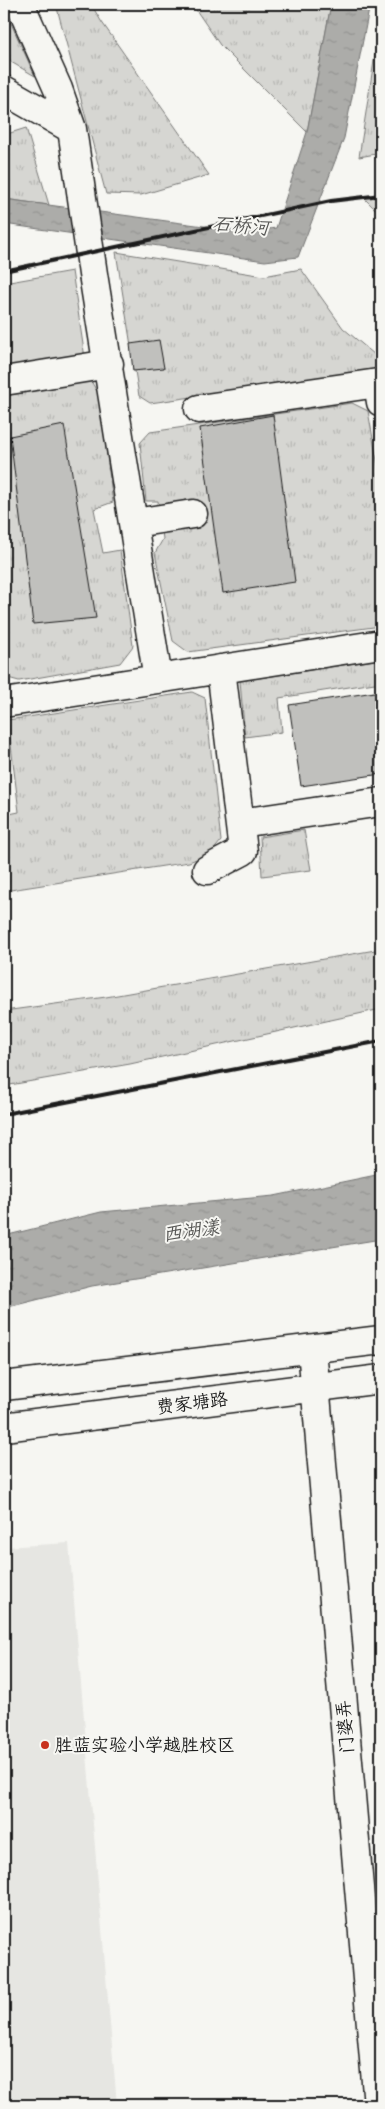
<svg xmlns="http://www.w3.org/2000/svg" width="385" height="2109" viewBox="0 0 385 2109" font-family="Dekko,'LXGW WenKai TC',sans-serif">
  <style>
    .built { fill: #e6e6e2 }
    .grass { fill: url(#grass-tufts); stroke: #797977 }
    .garden { fill: #d6d6d2; stroke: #797977 }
    .water { fill: url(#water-ripples); stroke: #727271 }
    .building { fill: #c0c0bd; stroke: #1c1c1c }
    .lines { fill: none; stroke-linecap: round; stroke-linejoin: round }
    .minor-casing { stroke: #1c1c1c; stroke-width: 31 }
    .minor { stroke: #f6f6f2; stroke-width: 28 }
    .rail { stroke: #1c1c1c; stroke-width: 4 }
    .poi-dot { fill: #c8321e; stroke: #f6f6f2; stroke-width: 2 }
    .labels { text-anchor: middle; stroke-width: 4; stroke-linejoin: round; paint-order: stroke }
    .street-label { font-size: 18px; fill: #1c1c1c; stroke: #f6f6f2 }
    .poi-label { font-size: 18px; fill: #1c1c1c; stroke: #f6f6f2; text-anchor: start }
    .water-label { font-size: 19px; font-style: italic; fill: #565654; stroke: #f6f6f2 }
  </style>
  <defs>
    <pattern id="grass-tufts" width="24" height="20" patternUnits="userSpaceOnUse" patternTransform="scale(1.25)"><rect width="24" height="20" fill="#d6d6d2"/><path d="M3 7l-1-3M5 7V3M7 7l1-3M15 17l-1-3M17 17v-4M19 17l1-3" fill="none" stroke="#b7b7b4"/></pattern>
    <pattern id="water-ripples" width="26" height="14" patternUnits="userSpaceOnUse" patternTransform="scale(1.25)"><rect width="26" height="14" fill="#acaca9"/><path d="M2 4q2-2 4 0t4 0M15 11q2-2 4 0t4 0" fill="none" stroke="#939391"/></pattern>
  </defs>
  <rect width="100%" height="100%" fill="#f6f6f2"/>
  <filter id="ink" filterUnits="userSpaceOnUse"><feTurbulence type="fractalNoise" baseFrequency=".02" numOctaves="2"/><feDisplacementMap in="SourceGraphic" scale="10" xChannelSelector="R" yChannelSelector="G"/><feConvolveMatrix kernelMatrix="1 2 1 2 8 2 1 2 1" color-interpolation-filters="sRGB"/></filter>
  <g filter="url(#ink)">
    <path class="built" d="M69,1543L117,2105H4V1547Z"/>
    <path class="grass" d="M56,4H91L101,21L209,175L141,195L106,194Z
      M192,4H331L307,132L220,45Z
      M4,8L35,76L11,62L4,48Z
      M381,16V153L359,157Z
      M26,128L49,205L4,199V135Z
      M381,195V215L362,196Z
      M116,252L264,276L301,269L343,328L381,360V370L150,403L139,396Z
      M91,381L99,395L113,502L94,509L103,553L120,550L133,646L120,663L19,681L8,678L4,674V396Z
      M352,403L368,411L381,483V626L188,652L173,641L155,553L163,539L158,501H146L140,443L150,432Z
      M381,659V682L279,698L282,732L245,737L240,681Z
      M192,692L205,698L221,841L211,853L189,862L4,891V815L19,812L8,720Z
      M304,830L311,870L262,876L260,837Z
      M381,949V1009L130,1064L4,1086V1011L106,997Z"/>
    <path class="garden" d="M72,271L85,358L4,371V283Z"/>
    <path class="water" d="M331,4H370L344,138L298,257L265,261L4,224V199L248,232L276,228L307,132Z
      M381,1174V1239L92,1286L4,1308V1236L101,1212L274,1196Z"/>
    <path class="building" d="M159,340L164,368L133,371L130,344Z
      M273,415L295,582L223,593L200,428Z
      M64,425L96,618L33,624L10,436Z
      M381,691V774L301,786L289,705Z"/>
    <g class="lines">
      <defs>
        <path id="minor" d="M20,4L58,89L72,129L93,274L158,679
          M4,90L72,129
          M4,381L109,364
          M199,409L378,383L381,402
          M134,523L193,514
          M4,703L381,644
          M240,823L381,802
          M207,870L243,851L221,669
          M312,1349L378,2105
          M4,1386L381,1340
          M4,1427L381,1379"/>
      </defs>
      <use href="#minor" class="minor-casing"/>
      <use href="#minor" class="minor"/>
      <path class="rail" d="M4,271L331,201L381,195
        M4,1114L381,1041"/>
    </g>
  </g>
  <circle class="poi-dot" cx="45" cy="1745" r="5"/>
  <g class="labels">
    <g class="street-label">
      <text transform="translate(192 1403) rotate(-7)" y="6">费家塘路</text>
      <text transform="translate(345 1727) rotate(-95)" y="6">门婆弄</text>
    </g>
    <g class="poi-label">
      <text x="55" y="1751">胜蓝实验小学越胜校区</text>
    </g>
    <g class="water-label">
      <text transform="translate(241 225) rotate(5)" y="7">石桥河</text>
      <text transform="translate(191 1230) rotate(-8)" y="7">西湖漾</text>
    </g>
  </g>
  <rect width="385" height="2109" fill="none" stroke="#f6f6f2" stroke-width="20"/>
  <rect x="10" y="10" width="365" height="2089" fill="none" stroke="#1c1c1c" stroke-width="2" filter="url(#ink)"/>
</svg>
